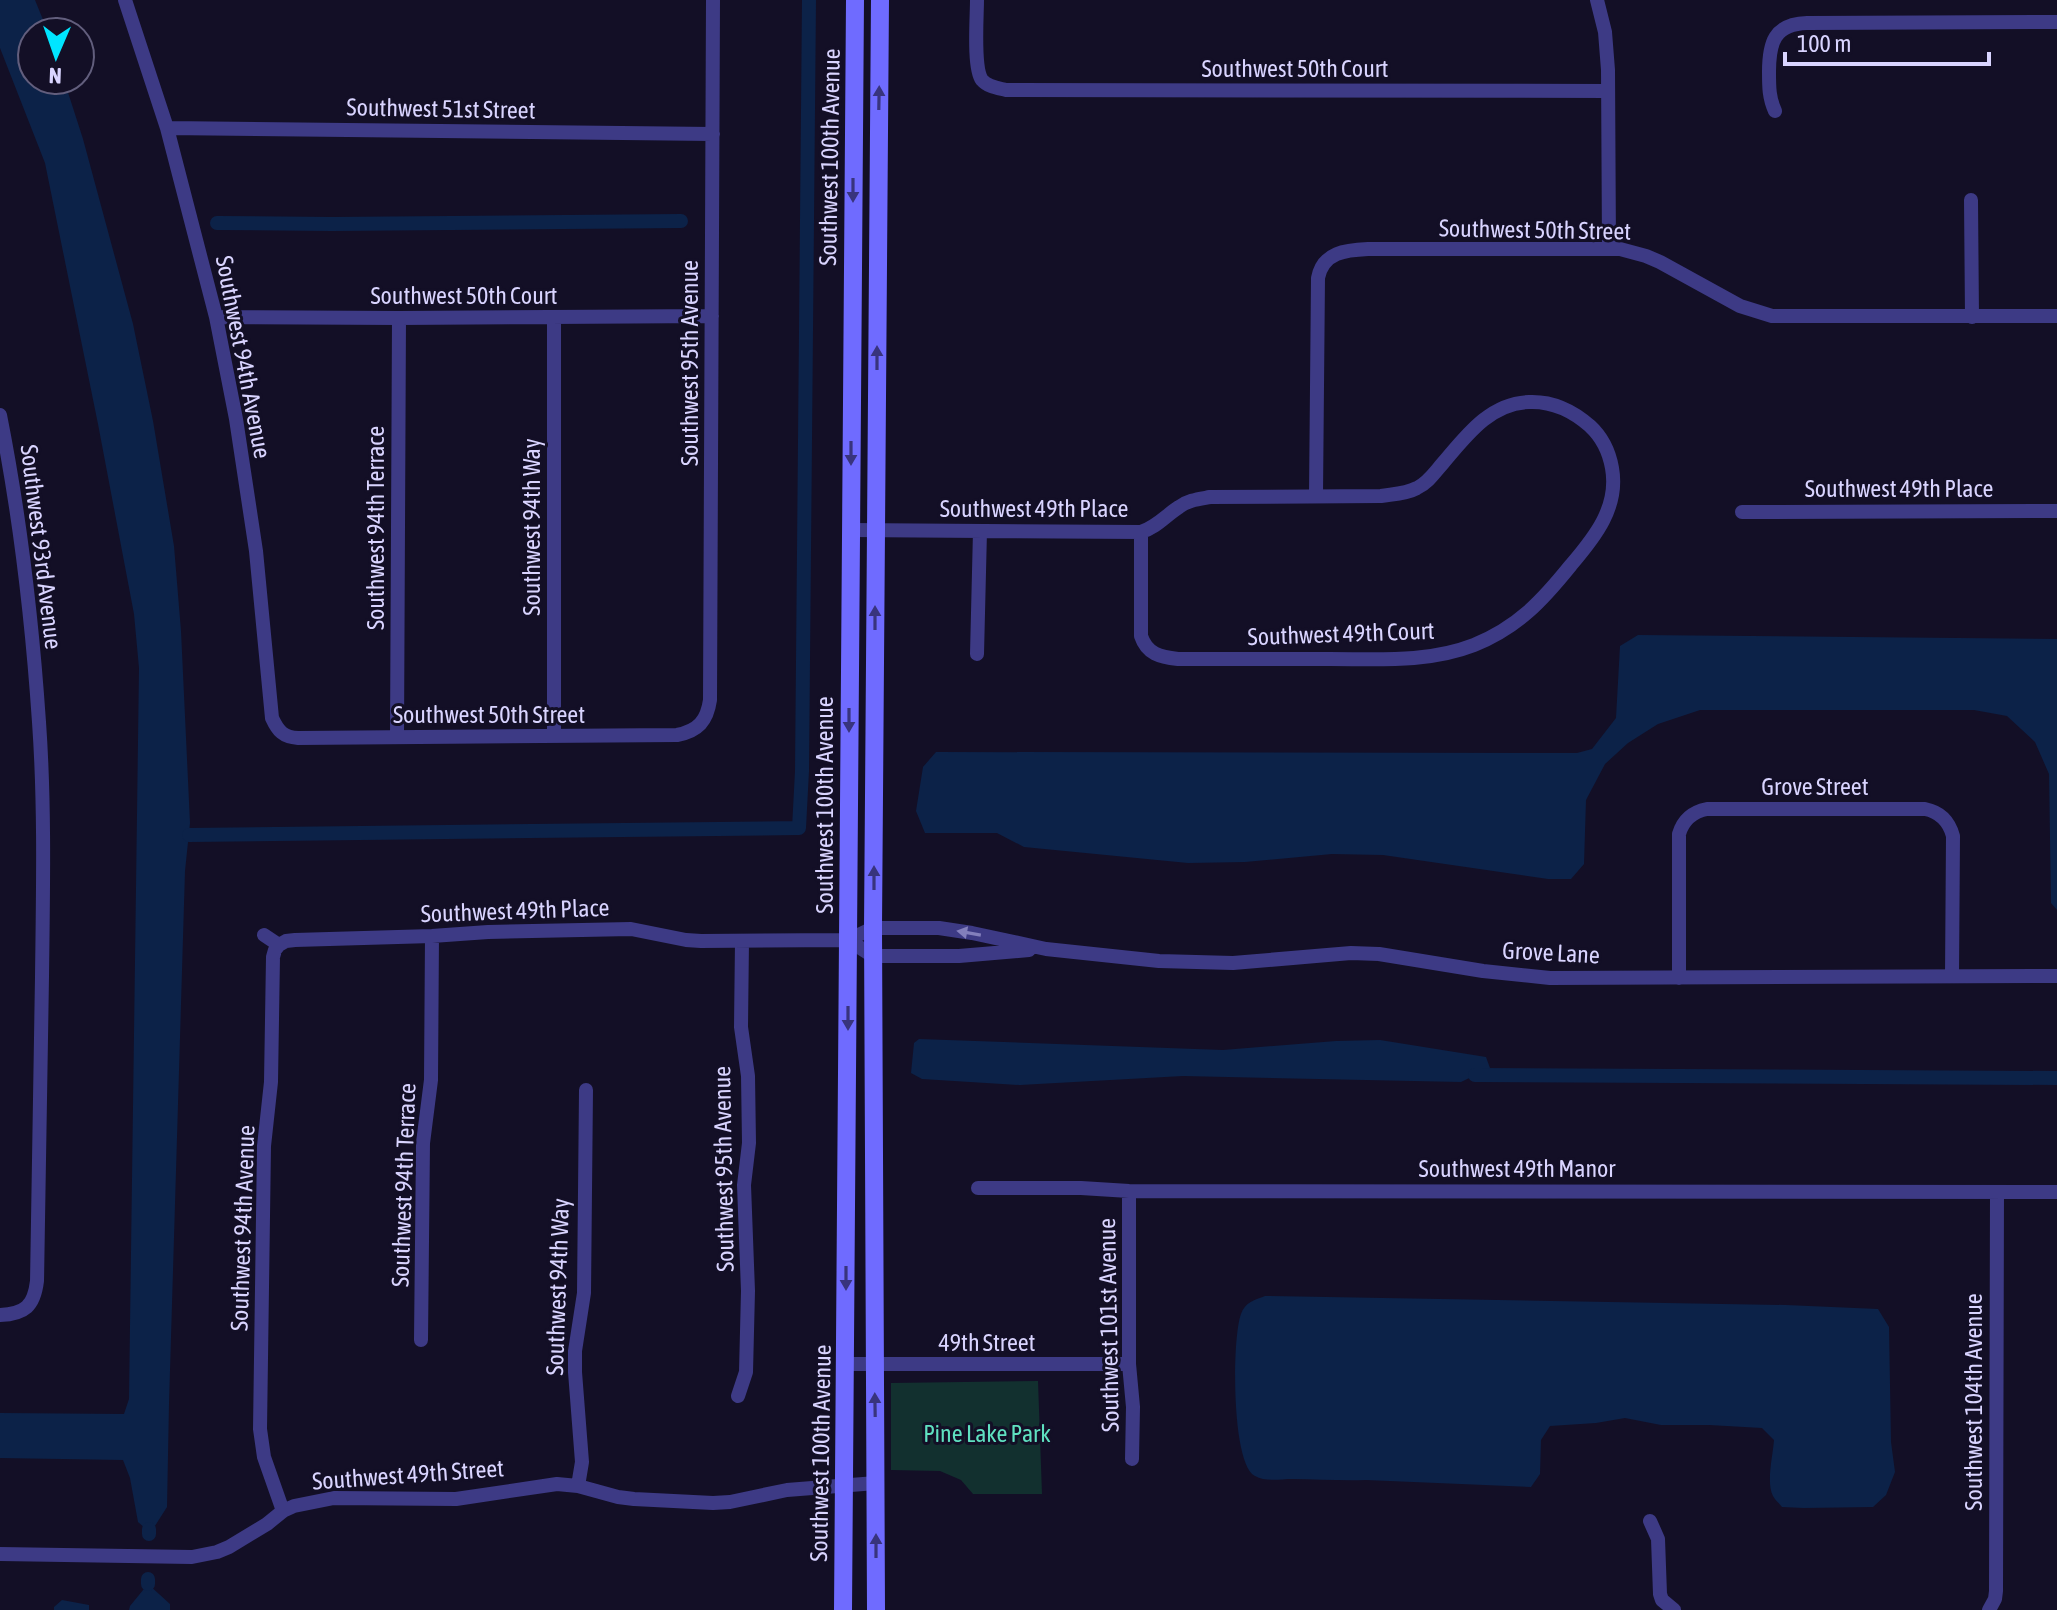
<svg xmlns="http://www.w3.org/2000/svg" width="2057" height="1610" viewBox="0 0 2057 1610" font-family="'Asap Condensed',sans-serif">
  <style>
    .green { fill: #12302f }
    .water { fill: #0c2248 }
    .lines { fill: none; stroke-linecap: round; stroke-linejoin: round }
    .canal { stroke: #0c2248; stroke-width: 14 }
    .street { stroke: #3d3a85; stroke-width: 14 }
    .secondary { stroke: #6f6bff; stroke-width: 18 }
    .oneway { fill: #38347d }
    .oneway2 { fill: #837fbc }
    .labels { text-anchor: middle; stroke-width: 6; stroke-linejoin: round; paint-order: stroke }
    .street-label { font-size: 24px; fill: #d9d4ff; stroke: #130f26 }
    .park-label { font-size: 24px; fill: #5fe0c0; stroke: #130f26 }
  </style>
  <rect width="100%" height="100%" fill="#130f26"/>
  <path class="green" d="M1038,1381L1042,1494H973L961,1480L940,1471L891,1470V1383Z"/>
  <path class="water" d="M0,0H35L48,32H32V80H64L83,139L133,324L153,421L174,546L181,631L190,823L185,871L169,1404L167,1507L153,1529H146L138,1522L130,1478L123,1460L0,1458V1413L124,1414L129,1399L139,668L134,614L98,424L45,163L0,48Z
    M1638,635L2057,639V910L2051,903L2049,774L2035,742L2007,716L1974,710H1700L1658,724L1628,743L1605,764L1586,800L1584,864L1571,879H1548L1383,855L1332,854L1245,862L1188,863L1024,847L997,833H925L916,811L923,767L936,752L1577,753L1592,749L1616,718L1620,646Z
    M919,1039L1223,1050L1336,1041L1380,1040L1486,1057L1490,1068L1461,1082L1183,1076L1020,1085L922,1079L911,1073L914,1043Z
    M1265,1296L1786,1305L1878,1309L1889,1327L1891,1442L1895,1472L1886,1495L1873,1507L1804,1508L1782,1507C1779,1503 1775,1500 1773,1496C1766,1483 1773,1455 1774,1440L1762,1428L1709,1425H1661L1625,1418L1596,1423L1550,1426L1541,1440L1540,1474L1531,1487L1366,1480C1341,1481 1317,1479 1292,1479C1280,1479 1265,1482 1255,1476C1231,1464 1232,1337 1241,1314C1245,1302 1255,1300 1265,1296Z
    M148,1584L170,1604V1610H129L130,1606Z
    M62,1600L89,1605V1610H54V1607Z"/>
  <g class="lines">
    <path class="canal" d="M217,223L332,224L681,221
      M189,835L799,828L802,771L809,0
      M1475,1075L2057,1078
      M149,1529V1534
      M148,1579V1584"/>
    <path class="street" d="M125,0L167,128L216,317L236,419L256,551L272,718C278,731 283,737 298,738L677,735C698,731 707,721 710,700L713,0
      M977,0C977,17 973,68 982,80C988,87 998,88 1006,90L1608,91
      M1597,0L1605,32L1608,70L1609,249
      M1775,111C1769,98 1769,87 1769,72C1769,43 1774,24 1807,23L2057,22
      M167,128L713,134
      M1971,200L1972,317
      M216,317L399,318L712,316
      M0,415C20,516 32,619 39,722C45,807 43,893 42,977C40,1079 39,1180 37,1281C34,1306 25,1314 0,1315
      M1316,495L1318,278C1323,252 1346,250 1368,249H1620L1646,256L1660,262L1740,306L1772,316H2057
      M1742,512L2057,511
      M851,530L1141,532C1157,527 1165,516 1179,507C1188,500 1199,499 1210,497L1381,496C1394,494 1406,494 1417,488C1428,483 1435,472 1443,463C1466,436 1490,403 1529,402C1552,401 1573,411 1590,426C1603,438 1609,451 1612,468C1619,507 1595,537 1571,565C1542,601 1518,627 1474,645C1428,663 1378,659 1330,659C1279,659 1228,659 1178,659C1160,657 1147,654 1141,636V532
      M977,654L980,531
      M554,736V318
      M397,737L399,318
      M264,935L279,945
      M848,940L873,956H959L1029,950
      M279,945L286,941L295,940L432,936L488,932L631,929L686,940L701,941L848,940L873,928H939L972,933L1046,949L1159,961L1233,963L1351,953L1379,954L1483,971L1550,978L2057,976
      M279,945L275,950L273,957L271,1082L264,1146L260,1429L264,1457L283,1511
      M1679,978V834C1683,820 1692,812 1707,809H1925C1940,812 1949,821 1953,836L1952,976
      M978,1188H1081L1129,1191L2057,1192
      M1129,1191V1364L1133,1407L1132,1459
      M421,1340L423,1143L431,1080L432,936
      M846,1364H1129
      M738,1396L746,1372L748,1291L744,1185L749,1143L748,1076L741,1027L742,941
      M578,1486L582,1462L575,1372V1351L584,1293L586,1090
      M1650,1521L1658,1539L1660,1594L1662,1600L1674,1610
      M0,1554L192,1557L217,1552L229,1547L267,1524L283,1511L294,1506L334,1498L456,1499L557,1484L578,1486L618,1497L634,1499L713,1503L730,1502L787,1490L876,1483
      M1989,1610L1995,1599L1996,1591L1997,1192"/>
    <path class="secondary" d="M843,1610L855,0
      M876,1610L873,928L880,0"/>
  </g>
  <defs><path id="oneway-solid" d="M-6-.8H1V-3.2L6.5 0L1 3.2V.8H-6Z" transform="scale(2)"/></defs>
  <g class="oneway">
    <use href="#oneway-solid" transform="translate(879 98) rotate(-89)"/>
    <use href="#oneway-solid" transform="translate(853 190) rotate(90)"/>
    <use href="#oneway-solid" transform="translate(877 358) rotate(-90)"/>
    <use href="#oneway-solid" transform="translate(851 453) rotate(90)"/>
    <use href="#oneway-solid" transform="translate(875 618) rotate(-90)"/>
    <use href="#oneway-solid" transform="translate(849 720) rotate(90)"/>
    <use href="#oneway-solid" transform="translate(874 878) rotate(-90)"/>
    <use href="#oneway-solid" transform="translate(848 1018) rotate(90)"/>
    <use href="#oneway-solid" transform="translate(846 1278) rotate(90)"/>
    <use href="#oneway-solid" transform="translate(875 1405) rotate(-91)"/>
    <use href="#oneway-solid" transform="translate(876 1546) rotate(-90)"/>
  </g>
  <use class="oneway2" href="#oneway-solid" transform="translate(969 933) rotate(-170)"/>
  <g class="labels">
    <g class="street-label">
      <text x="1295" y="77">Southwest 50th Court</text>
      <text transform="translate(441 109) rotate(1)" y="8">Southwest 51st Street</text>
      <text transform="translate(830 157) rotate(-89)" y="8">Southwest 100th Avenue</text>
      <text transform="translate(1535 230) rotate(1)" y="8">Southwest 50th Street</text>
      <text x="464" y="304">Southwest 50th Court</text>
      <text transform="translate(243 357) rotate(79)" y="8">Southwest 94th Avenue</text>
      <text transform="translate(690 363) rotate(-90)" y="8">Southwest 95th Avenue</text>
      <text x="1899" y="497">Southwest 49th Place</text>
      <text x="1034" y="517">Southwest 49th Place</text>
      <text transform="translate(532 527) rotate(-90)" y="8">Southwest 94th Way</text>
      <text transform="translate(376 528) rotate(-90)" y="8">Southwest 94th Terrace</text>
      <text transform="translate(41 547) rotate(83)" y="8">Southwest 93rd Avenue</text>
      <text transform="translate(1341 634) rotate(-2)" y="8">Southwest 49th Court</text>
      <text x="489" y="723">Southwest 50th Street</text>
      <text x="1815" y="795">Grove Street</text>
      <text transform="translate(825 805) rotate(-90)" y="8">Southwest 100th Avenue</text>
      <text transform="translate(515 911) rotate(-2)" y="8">Southwest 49th Place</text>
      <text transform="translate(1551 953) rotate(3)" y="8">Grove Lane</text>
      <text transform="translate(724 1169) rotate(-91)" y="8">Southwest 95th Avenue</text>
      <text x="1517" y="1177">Southwest 49th Manor</text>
      <text transform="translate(404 1185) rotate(-88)" y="8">Southwest 94th Terrace</text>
      <text transform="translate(243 1228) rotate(-88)" y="8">Southwest 94th Avenue</text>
      <text transform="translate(558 1287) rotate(-88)" y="8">Southwest 94th Way</text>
      <text transform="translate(1109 1325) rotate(-91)" y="8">Southwest 101st Avenue</text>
      <text x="987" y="1351">49th Street</text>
      <text transform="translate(1974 1402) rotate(-90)" y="8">Southwest 104th Avenue</text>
      <text transform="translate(821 1453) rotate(-89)" y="8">Southwest 100th Avenue</text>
      <text transform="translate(408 1475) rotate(-4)" y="8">Southwest 49th Street</text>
    </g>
    <g class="park-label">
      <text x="987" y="1442">Pine Lake Park</text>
    </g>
  </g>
  <g transform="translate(56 56) rotate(182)"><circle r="38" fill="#130f26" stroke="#625e7d" stroke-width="2"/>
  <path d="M0-6L14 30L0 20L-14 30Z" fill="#00e5ff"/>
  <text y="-12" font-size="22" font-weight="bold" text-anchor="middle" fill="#d9d4ff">N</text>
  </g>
  <path d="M1785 52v12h204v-12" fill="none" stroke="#d9d4ff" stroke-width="4"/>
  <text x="1797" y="52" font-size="24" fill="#d9d4ff" stroke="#130f26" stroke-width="6" paint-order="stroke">100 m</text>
</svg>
